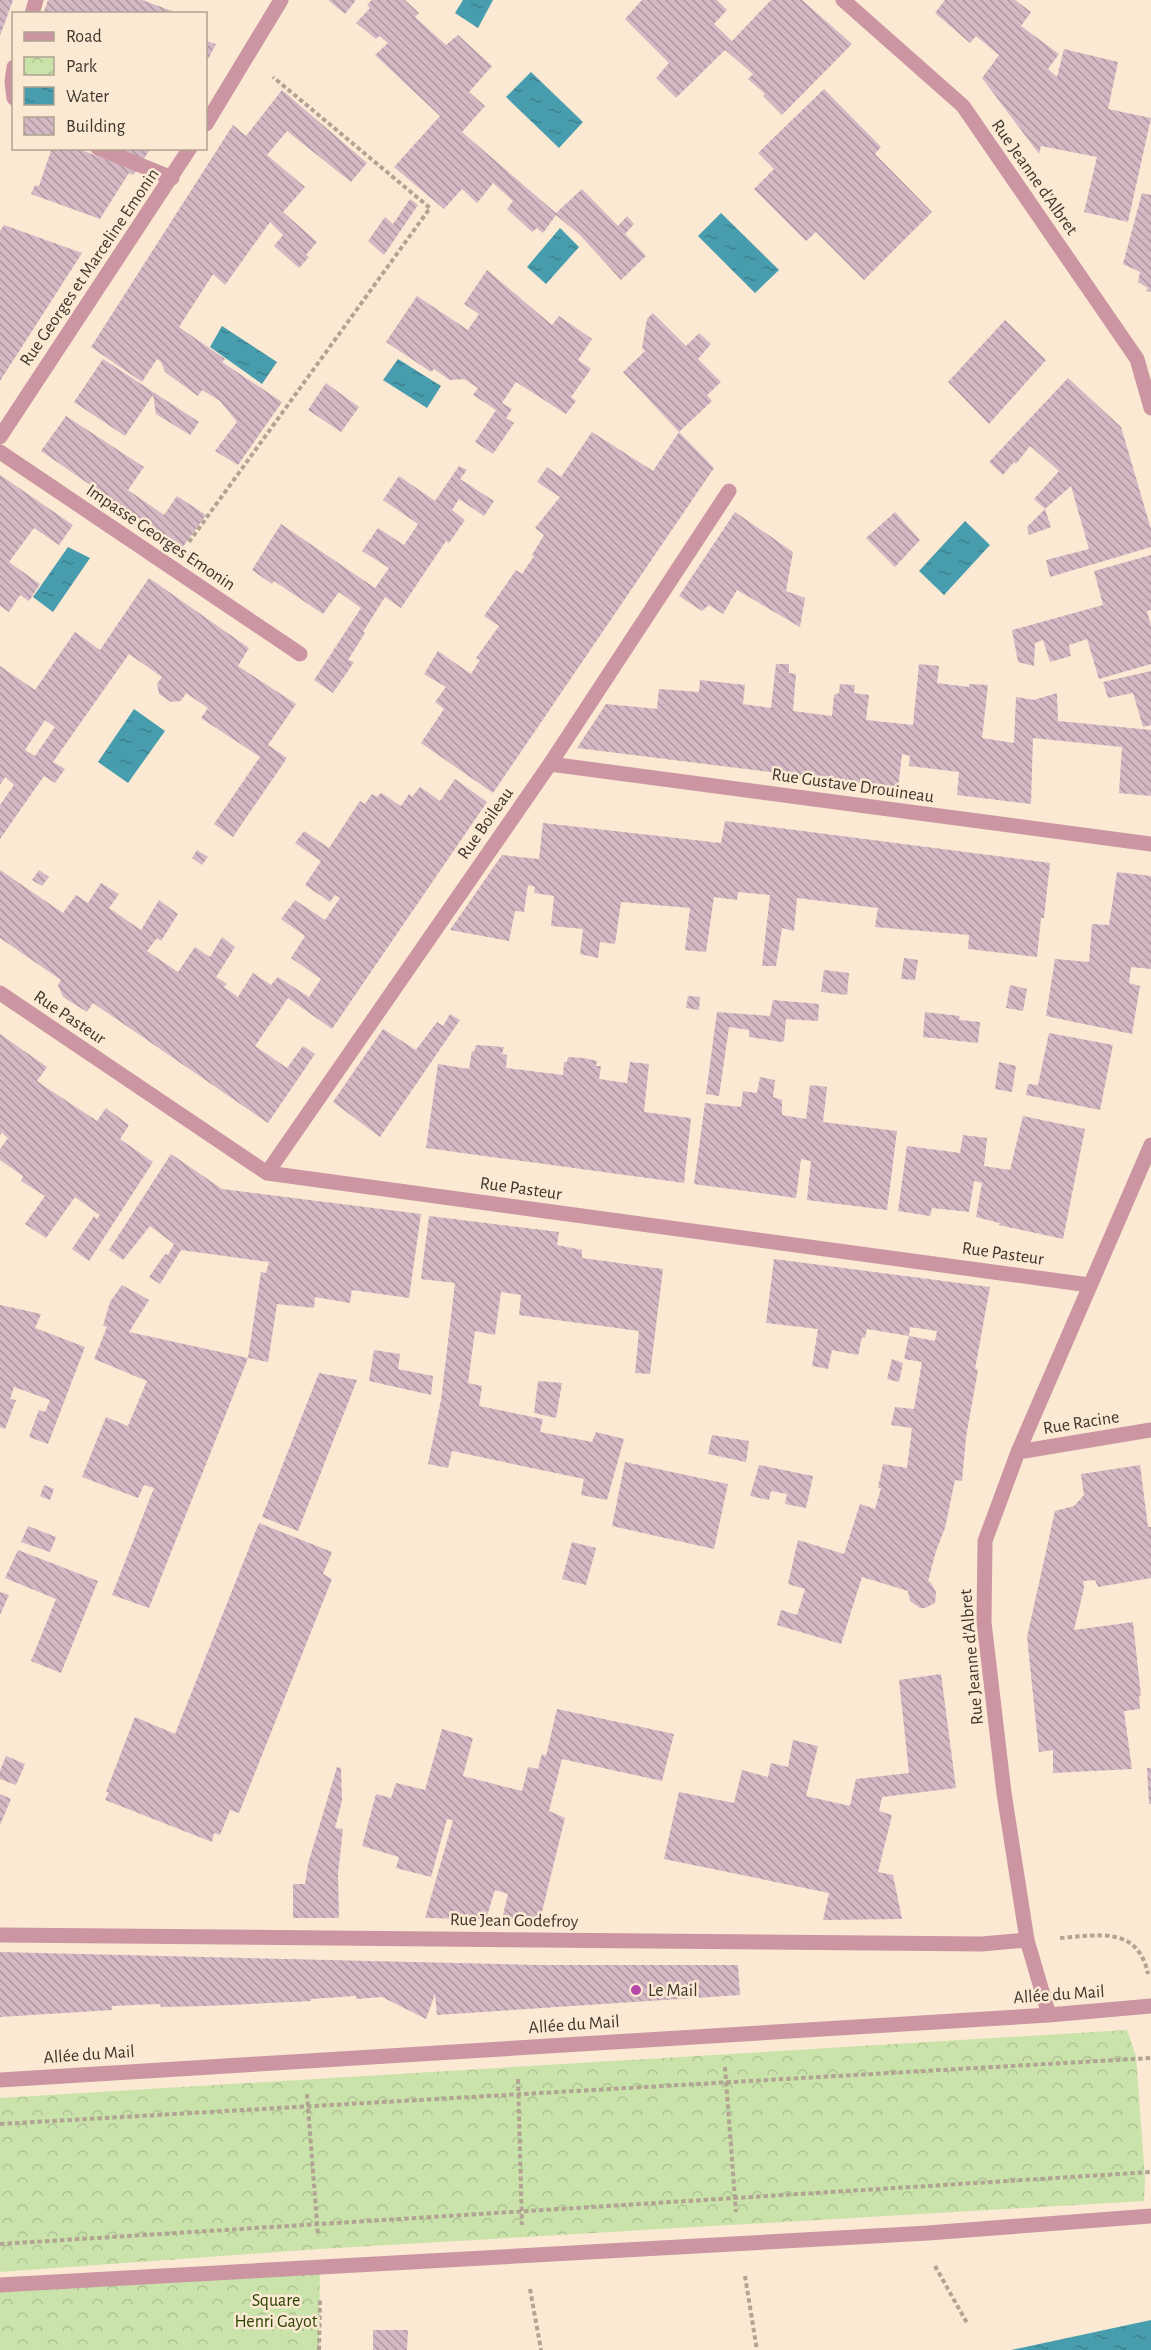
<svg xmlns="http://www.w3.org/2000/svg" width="1151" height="2350" viewBox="0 0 1151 2350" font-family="'Alegreya Sans',sans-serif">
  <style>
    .park { fill: url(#park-crowns) }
    .water { fill: url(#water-ripples) }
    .building { fill: url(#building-back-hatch); fill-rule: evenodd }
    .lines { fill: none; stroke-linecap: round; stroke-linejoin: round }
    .path { stroke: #b1a493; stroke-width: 4; stroke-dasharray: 4.5 3; stroke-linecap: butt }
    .minor { stroke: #cb96a2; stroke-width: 15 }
    .poi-dot { fill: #b547a6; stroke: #fbe9d3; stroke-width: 2 }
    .labels { text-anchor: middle; stroke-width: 5; stroke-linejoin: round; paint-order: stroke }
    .street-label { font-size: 18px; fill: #3e372e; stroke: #fbe9d3 }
    .poi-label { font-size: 18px; fill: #3e372e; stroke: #fbe9d3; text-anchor: start }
    .park-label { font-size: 18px; fill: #2c4200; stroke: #fbe9d3 }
  </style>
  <defs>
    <pattern id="park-crowns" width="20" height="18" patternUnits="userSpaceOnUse" patternTransform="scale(1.5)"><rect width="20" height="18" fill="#cae3ab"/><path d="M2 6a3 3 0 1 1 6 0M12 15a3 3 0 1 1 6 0" fill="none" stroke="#afc393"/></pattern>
    <pattern id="water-ripples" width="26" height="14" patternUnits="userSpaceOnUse" patternTransform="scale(1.5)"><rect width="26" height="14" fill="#479dae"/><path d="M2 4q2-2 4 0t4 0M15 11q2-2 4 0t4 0" fill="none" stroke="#3d818e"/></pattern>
    <pattern id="building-back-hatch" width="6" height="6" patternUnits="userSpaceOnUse" patternTransform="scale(1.5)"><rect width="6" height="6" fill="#d4b8c4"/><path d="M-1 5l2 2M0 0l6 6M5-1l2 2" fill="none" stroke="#ad96a0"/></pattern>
  </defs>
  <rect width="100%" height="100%" fill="#fbe9d3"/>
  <path class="park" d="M1127,2030L1136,2056L1145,2179L1144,2201L319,2249L0,2272V2098Z
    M320,2268L319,2350H0V2285Z"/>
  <path class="water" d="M463,0H493L478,28L455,13Z
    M531,72L583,122L559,148L506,97Z
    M721,213L779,270L755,293L698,236Z
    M560,228L579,247L546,284L527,267Z
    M222,326L277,362L262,384L210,347Z
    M398,359L441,386L427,408L383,380Z
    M965,521L990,545L944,595L919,571Z
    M68,547L90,558L53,612L33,597Z
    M134,709L165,731L128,783L98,762Z
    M1151,2320V2350H1011Z"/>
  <path class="building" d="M0,0H13L0,36Z
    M48,0H142L175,12V14H43Z
    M328,0H356L345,14Z
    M372,0H405L419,13L415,17L446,45L458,35L492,66L469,92L485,106L462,132L556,213L582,189L618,226L627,216L634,224L625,234L646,256L621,280L580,235L556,215L543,233L537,228L532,232L507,209L513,201L493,183L477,203L462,189L444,209L394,167L440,116L375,55L388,43L379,36L376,39L356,23L370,8L367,5Z
    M642,0H717L727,10L714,24L732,41L771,0H802L852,44L782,115L763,96L765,94L748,79L753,74L725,50L676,98L656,78L669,63L625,19Z
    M945,0H1015L1031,12L1021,26L1059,54L1048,69L1057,77L1064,49L1118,62L1108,109L1151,118L1128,222L1084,212L1097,157L1041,146L1039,154L982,78L999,55L976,36L970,43L935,13Z
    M206,41L216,44L206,63Z
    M824,89L881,147L875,154L932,212L864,280L816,232L806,241L754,189L774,169L758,153Z
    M282,90L367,163L351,182L287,131L267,155L305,187L283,212L317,242L306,255L309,257L299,268L274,246L283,235L270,222L225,285L213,274L179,327L225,359L222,362L282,402L238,465L215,451L237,422L220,401L202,390L198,396L165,372L161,362L157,359L142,382L91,347L233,125L246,136Z
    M52,148H76L136,171L133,175L129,173L100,219L31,194L35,185L39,186Z
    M116,148H151L143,160Z
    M1142,193L1151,195V292L1146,291L1148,288L1138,282L1140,272L1123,264Z
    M410,199L418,205L384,255L368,241L385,217L393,224Z
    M4,225L82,253L0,381V231Z
    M487,270L552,325L559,316L592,339L578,360L591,369L571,397L576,401L566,414L516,382L502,403L512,409L506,418L514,423L493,454L475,442L496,410L473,395L478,388L464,379L450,380L434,369L431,372L386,342L417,296L468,330L479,314L464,304Z
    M653,313L686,346L699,333L711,344L698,359L721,382L707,395L712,401L679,432L623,372L645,351L642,348L647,319Z
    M1005,320L1046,360L989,424L948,382Z
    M103,359L199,422L190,435L156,414L153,395L125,436L74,402Z
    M1068,378L1121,427L1151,529V547L1050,577L1046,560L1089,549L1071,486L1045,509L1034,499L1059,471L1030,446L1016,464L1014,462L1003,475L989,462Z
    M326,383L359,407L341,432L308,410Z
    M66,416L144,467L128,490L164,515L177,496L206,515L182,548L41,451Z
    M592,432L653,471L679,432L714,468L493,793L421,743L444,709L435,702L446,687L424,674L438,651L471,674L480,660L476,658L499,626L484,616L516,570L522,574L534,556L532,555L544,535L535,528L560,497L537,482L547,467L561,477Z
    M459,466L467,470L460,479L494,501L484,516L459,499L452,510L465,520L449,543L446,541L401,608L385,597L363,632L365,633L348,660L354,662L333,693L314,680L361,608L339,592L323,614L274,581L272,584L252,570L281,524L375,588L389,568L362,551L378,528L404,545L418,524L383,500L399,476L435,501Z
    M0,475L73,525L59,545L34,528L9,562L40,584L29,601L20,595L9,612L0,606Z
    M1045,509L1051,527L1029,535L1027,527Z
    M735,512L793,552L786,591L805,598L800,627L737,590L723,614L709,605L702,611L679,596Z
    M895,512L920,540L895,567L866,538Z
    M1151,555V610L1147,611L1151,626V664L1099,679L1087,639L1069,645L1071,656L1050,662L1043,640L1035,643L1034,666L1018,662L1012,630L1103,605L1094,571Z
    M149,578L249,648L238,666L296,704L268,745L287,758L233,837L214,824L260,757L201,718L208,708L186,693L181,701L171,702L159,694L157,684L162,677L129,654L53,762L65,769L55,783L44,776L0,839V805L14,785L5,777L0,785V666L35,690L75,632L100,650ZM45,720L55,727L35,756L25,750Z
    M776,664H789V673L796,674L793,711L832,716L834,695L839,693L840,684L855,685L854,693L869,695L866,720L913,725L919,664L939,666L937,683L969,687V684L988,685L982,738L1014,743L1016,697L1034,700L1057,693L1058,721L1151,730V796L1119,793L1122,747L1033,738L1031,804L957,795L959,772L909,766L910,756L902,754L898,788L577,748L606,704L657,709L659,689L699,692L700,680L745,685L743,704L771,708Z
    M1151,671V725L1143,727L1133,693L1108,698L1103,682Z
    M455,779L487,802L332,1029L288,998L255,1046L287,1068L303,1046L315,1054L268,1123L93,1003L87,1012L63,997L58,985L61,980L0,938V870L63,913L76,895L88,903L101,883L119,894L109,908L141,930L159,900L178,914L161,941L157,938L147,951L178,972L195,947L210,957L222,937L235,947L216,977L227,984L224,987L238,997L253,973L271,985L278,977L309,997L321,979L291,958L305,936L281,919L295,900L325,920L340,898L335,895L330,902L305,885L321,861L295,843L304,831L329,848L360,801L365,804L372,794L377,797L381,793L401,806L409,794L412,797L420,787L440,801Z
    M725,821L1050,863L1044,918H1041L1037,957L968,949L969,935L875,927L878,908L797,898L794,931L782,928L776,966H762L770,895L738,892L737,900L714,897L706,952L685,950L690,908L621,902L615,944L600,942L598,958L580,954L583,929L551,926L554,896L534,893L535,887L528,885L524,912L515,911L509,941L450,930L502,855L539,859L543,823L721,843Z
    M197,850L208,857L202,865L192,858Z
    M39,870L49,877L42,886L32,880Z
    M1117,872L1151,876V969L1131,967L1129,983L1140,986L1132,1034L1046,1016L1055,959L1089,962L1092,924L1109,925Z
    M904,958L918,960L915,980L901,979Z
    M824,970L849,973L847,995L821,992Z
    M1010,985L1027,989L1023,1011L1006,1008Z
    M688,996L700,997L699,1010L686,1008Z
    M773,1000L819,1004L818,1021L786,1019L784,1041L782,1042L749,1037V1030L729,1027L719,1096L706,1094L717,1012L770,1016Z
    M925,1012L960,1016L959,1020L980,1022L978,1043L923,1037Z
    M450,1014L460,1020L380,1137L333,1102L383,1029L416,1050L437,1022L443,1026Z
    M1049,1033L1113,1045L1100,1110L1026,1095L1028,1084L1038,1085Z
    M0,1034L47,1067L37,1081L44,1086L97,1121L106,1108L129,1125L120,1139L153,1162L89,1261L72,1249L94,1216L97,1219L100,1215L75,1197L46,1238L25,1224L45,1196L21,1181L23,1176L0,1160V1149L8,1138L2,1133L6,1127L0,1135Z
    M476,1045L504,1047L502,1054L507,1055L506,1068L563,1075L564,1062H567L568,1057L584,1058L597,1061L596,1066H601L599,1079L627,1083L630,1062L649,1064L644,1112L691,1118L684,1183L426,1148L438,1064L469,1069L472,1051L474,1052Z
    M999,1062L1016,1066L1012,1092L995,1089Z
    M760,1077L775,1080L773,1097L782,1100V1115L806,1119L810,1085L827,1087L823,1122L897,1131L887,1210L807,1200L811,1161L801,1159L796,1198L694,1184L705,1103L741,1107L743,1091L757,1093Z
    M1023,1116L1085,1129L1063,1239L999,1225L1000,1223L976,1217L982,1183L974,1181L969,1212L932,1208L930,1216L898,1211L907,1146L960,1153L963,1135L987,1138L984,1166L1010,1170Z
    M171,1154L222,1189L421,1214L409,1298L352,1290L350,1303L315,1297L314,1308L277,1304L268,1362L248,1358L261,1272L266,1273L269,1262L181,1250L160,1284L149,1277L165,1254L168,1255L174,1244L150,1226L123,1260L109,1250Z
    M429,1216L559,1232L557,1245L582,1250V1258L663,1269L650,1374L635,1373L639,1331L519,1315L521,1295L501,1292L495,1335L475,1331L468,1383L482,1386L479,1406L543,1419L540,1432L592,1442L596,1432L624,1439L607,1500L581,1495L584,1479L452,1451L448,1468L428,1464L441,1400L455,1283L421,1279Z
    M774,1259L990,1287L975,1369L978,1370L966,1437L962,1481L955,1480L945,1528L936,1551L928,1581L931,1583L936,1592L935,1603L925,1608H920L910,1601L908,1591L862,1577L841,1644L777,1625L781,1610L797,1615L805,1589L788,1584L798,1540L844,1554L860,1504L875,1509L881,1488H878L883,1464L907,1468L912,1428L891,1425L895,1407L914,1409L922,1362L904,1359L909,1336L867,1329L865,1338L862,1337L858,1355L832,1350L828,1369L812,1366L818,1329L766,1323ZM910,1327L937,1331L935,1341L909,1336Z
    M122,1285L149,1300L129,1332L248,1358L149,1608L112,1595L154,1488L144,1485L138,1498L82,1477L106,1417L128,1426L147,1381L94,1359L107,1327L103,1326L110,1302Z
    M0,1305L41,1314L35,1328L85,1347L48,1444L29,1437L39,1410L45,1412L50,1400L14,1387L10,1399L16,1400L5,1429L0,1427Z
    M374,1350L400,1354L398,1369L433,1376L431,1395L369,1381Z
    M892,1359L903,1363L899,1382L887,1379Z
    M319,1373L357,1380L298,1531L262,1517Z
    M538,1381L562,1383L556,1418L534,1413Z
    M712,1435L749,1441L746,1462L708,1454Z
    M625,1462L728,1484L714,1549L612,1526Z
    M759,1465L813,1476L806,1508L785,1504L787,1494L771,1491L769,1500L750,1496Z
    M1140,1465L1148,1527H1151V1578L1098,1587L1095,1580L1083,1581L1084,1588L1074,1630L1133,1622L1141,1696H1139L1140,1709L1124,1711L1132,1769L1053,1773V1750L1039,1752L1027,1637L1055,1511L1074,1506L1084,1495L1081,1474Z
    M44,1485L54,1489L50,1500L40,1496Z
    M259,1523L332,1552L323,1574L332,1579L239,1813L230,1810L220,1835L214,1833L212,1842L105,1800L109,1792H106L135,1717L175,1734Z
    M28,1526L56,1537L50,1552L21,1542Z
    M572,1542L596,1548L586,1585L562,1579Z
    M18,1550L98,1581L61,1673L31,1661L56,1599L5,1578Z
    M1,1592L9,1595L0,1615V1593Z
    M941,1674L956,1788L882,1797L879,1811L892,1815L878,1872L893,1875L902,1919L823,1920L829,1893L664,1859L679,1792L734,1803L742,1770L768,1777L771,1763L788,1767L793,1740L818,1746L806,1796L850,1806L856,1779L909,1773L899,1680Z
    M557,1709L674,1734L662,1781L562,1759L549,1811L565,1818L540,1920L502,1919L508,1894L495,1890L486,1919L425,1918L453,1820L447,1819L431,1877L396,1868L399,1857L362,1846L376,1794L391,1798L396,1783L425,1790L442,1729L473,1738L463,1776L522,1791L528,1767L538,1769L542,1754L546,1756Z
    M6,1756L25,1764L16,1785L0,1779V1771Z
    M337,1767L341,1768L342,1801L335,1828L343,1829L338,1874L339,1918H293V1884H305L308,1864Z
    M1147,1768H1151V1804H1149Z
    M0,1794L11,1799L0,1825Z
    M0,1952L536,1965H738L740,1995L437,2015L435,1994L426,2019L382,1997L356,1999V1996L311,1999V2001L207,2006L161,2007L160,2004L112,2006V2010L0,2017Z
    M373,2330H408L407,2350H373Z"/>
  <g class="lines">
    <path class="path" d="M189,542L430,208L273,77
      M1060,1938C1099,1935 1138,1926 1148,1974
      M725,2067L736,2212
      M518,2079L522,2225
      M307,2094L318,2236
      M0,2124L1151,2058
      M0,2244L1151,2172
      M935,2266L967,2323
      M745,2276L757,2350
      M530,2289L541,2350
      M319,2350L320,2300"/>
    <path class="minor" d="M843,0L963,106L1137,359L1151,408
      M32,14L36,0
      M14,67L12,82L14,98
      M206,124L281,0
      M98,148L172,178
      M0,437L190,148
      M0,452L300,654
      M550,764L1151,844
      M0,993L267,1173L1089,1285
      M267,1173L550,764L729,491
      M1018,1452L1151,1430
      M0,1935L982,1944L1027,1940
      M1049,2015L1027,1940L1004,1793L984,1622L985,1541L1018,1452L1151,1145
      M0,2080L1049,2015L1151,2006
      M0,2285L928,2233L1151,2216"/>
  </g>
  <circle class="poi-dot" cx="636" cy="1990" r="6"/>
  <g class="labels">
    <g class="street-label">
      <text transform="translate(1035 177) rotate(55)" y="6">Rue Jeanne d'Albret</text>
      <text transform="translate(89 267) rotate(-56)" y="6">Rue Georges et Marceline Emonin</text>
      <text transform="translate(161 537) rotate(34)" y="6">Impasse Georges Emonin</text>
      <text transform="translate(853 785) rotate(8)" y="6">Rue Gustave Drouineau</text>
      <text transform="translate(485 823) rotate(-55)" y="6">Rue Boileau</text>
      <text transform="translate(70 1017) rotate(34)" y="6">Rue Pasteur</text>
      <text transform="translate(521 1188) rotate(8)" y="6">Rue Pasteur</text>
      <text transform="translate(1003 1253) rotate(8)" y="6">Rue Pasteur</text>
      <text transform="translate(1081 1422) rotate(-9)" y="6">Rue Racine</text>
      <text transform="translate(971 1657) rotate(-95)" y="6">Rue Jeanne d'Albret</text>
      <text transform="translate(514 1920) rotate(1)" y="6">Rue Jean Godefroy</text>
      <text transform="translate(1059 1994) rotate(-4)" y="6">Allée du Mail</text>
      <text transform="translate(574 2024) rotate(-4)" y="6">Allée du Mail</text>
      <text transform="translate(89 2054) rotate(-4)" y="6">Allée du Mail</text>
    </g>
    <g class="poi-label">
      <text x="648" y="1996">Le Mail</text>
    </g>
    <g class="park-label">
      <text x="276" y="2306">Square<tspan x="276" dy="21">Henri Gayot</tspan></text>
    </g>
  </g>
  <rect x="12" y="12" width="195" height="138" fill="#fbe9d3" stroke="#afa291" stroke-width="1.5"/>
  <rect x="24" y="32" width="30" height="9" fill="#cb96a2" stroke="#afa291" stroke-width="1.5"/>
  <text x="66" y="42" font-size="18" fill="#3e372e">Road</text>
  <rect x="24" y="57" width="30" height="18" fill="url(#park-crowns)" stroke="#afa291" stroke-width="1.5"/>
  <text x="66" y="72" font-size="18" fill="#3e372e">Park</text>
  <rect x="24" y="87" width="30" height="18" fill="url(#water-ripples)" stroke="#afa291" stroke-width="1.5"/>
  <text x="66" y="102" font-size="18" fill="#3e372e">Water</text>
  <rect x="24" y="117" width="30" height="18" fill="url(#building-back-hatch)" stroke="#afa291" stroke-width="1.5"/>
  <text x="66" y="132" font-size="18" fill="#3e372e">Building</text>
</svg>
